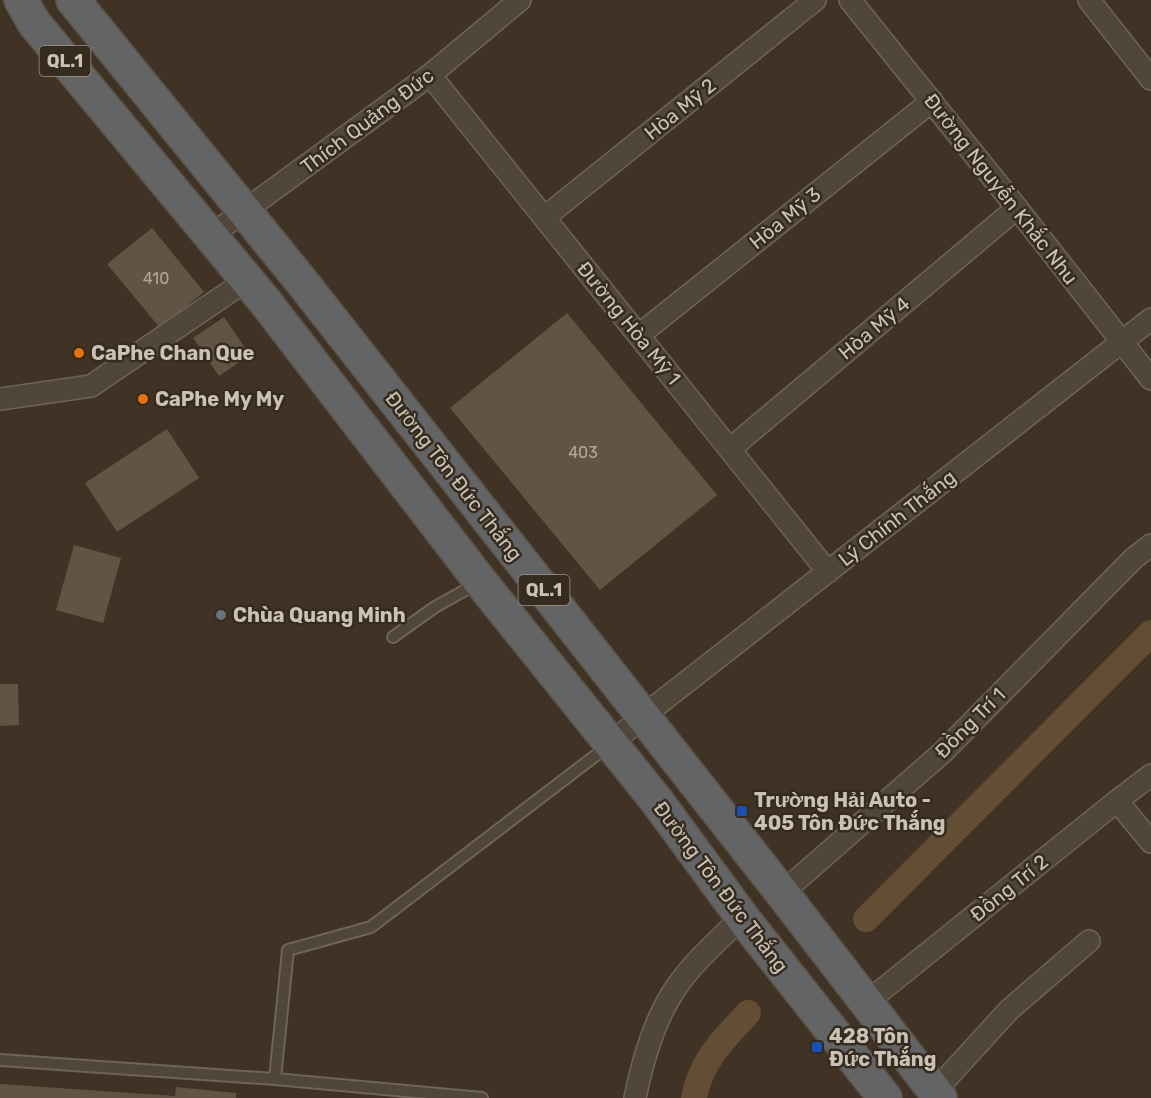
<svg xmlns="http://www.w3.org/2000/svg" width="1151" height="1098" viewBox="0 0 1151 1098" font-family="Rubik,sans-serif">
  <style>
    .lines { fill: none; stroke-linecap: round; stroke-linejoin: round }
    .canal { stroke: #634e35; stroke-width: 26 }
    .building { fill: #625444 }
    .service-casing { stroke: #6e6457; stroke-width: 14 }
    .minor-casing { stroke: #6e6457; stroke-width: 24 }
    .trunk-casing { stroke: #5b5144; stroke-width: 36 }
    .service { stroke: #504639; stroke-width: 10 }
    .minor { stroke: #504639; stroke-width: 21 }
    .trunk { stroke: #636466; stroke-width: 33 }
    .food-dot { fill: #e8710a; stroke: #352b1e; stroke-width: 2 }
    .worship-dot { fill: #6b7280; stroke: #352b1e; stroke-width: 2 }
    .transit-dot { fill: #1a4fb4; stroke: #352b1e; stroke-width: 2 }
    .labels { text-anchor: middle; stroke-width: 5; stroke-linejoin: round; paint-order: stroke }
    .number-label { font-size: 16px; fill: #b1a699 }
    .shield { fill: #352b1e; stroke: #9e9588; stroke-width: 1.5 }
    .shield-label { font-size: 18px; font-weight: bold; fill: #cbc2b5 }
    .street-label { font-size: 20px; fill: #cbc2b5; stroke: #352b1e }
    .poi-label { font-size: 20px; font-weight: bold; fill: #cbc2b5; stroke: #352b1e; text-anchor: start }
  </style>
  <rect width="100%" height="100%" fill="#403325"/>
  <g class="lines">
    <path class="canal" d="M866,919L1151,633
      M694,1098C701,1060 723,1040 748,1013"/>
  </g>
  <path class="building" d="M152,228L204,292L160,328L107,264Z
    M567,313L717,495L600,590L450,408Z
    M224,317L250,355L219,376L193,338Z
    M167,429L199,478L117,532L85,483Z
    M74,545L121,558L103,623L56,610Z
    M0,684H18L19,725L0,726Z
    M0,1084L175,1096V1097L176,1087L236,1093V1098H0Z"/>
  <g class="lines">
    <defs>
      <path id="service" d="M393,637L435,607L478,583
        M0,1060L275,1079L482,1098
        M275,1079L288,950L371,927L608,746"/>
      <path id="minor" d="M850,0L1017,208L1151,379
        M1089,0L1151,79
        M430,75L828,572
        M545,217L815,0
        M210,236L430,75L520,0
        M639,335L932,101
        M0,399L91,386L247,280
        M730,449L1017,208
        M611,744L643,716L1151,319
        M1117,801L1151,842
        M782,893L943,752L1134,558L1151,545
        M867,1002L1117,801L1151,775
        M935,1091L1009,1010L1089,941
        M635,1098C642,1063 655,1019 675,989C693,962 719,940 742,917"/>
      <path id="trunk" d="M21,0L34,23L267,304L480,581L656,800L742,917L885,1098
        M73,0L302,282L782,893L940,1098"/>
    </defs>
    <use href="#service" class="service-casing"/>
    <use href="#minor" class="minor-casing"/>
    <use href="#trunk" class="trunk-casing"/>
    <use href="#service" class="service"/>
    <use href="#minor" class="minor"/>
    <use href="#trunk" class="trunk"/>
  </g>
  <g class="food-dot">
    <circle cx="79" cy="353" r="6"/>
    <circle cx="143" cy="399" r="6"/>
  </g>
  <circle class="worship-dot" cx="221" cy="615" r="6"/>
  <g class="transit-dot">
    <rect x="736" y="805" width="12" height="12" rx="3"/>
    <rect x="811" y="1041" width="12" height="12" rx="3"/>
  </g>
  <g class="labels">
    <g class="number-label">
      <text x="156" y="284">410</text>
      <text x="583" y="458">403</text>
    </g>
    <g class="shield">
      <rect x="39.5" y="46" width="51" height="30" rx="4.5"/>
      <rect x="518.5" y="575" width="51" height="30" rx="4.5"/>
    </g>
    <g class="shield-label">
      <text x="65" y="67">QL.1</text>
      <text x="544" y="596">QL.1</text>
    </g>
    <g class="street-label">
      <text transform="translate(680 109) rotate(-39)" y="7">Hòa Mỹ 2</text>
      <text transform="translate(367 121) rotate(-37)" y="7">Thích Quảng Đức</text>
      <text transform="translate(1001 189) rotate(52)" y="7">Đường Nguyễn Khắc Nhu</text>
      <text transform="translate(785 218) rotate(-39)" y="7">Hòa Mỹ 3</text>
      <text transform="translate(629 323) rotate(51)" y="7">Đường Hòa Mỹ 1</text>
      <text transform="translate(874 328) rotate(-40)" y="7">Hòa Mỹ 4</text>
      <text transform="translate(454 476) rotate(52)" y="7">Đường Tôn Đức Thắng</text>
      <text transform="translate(897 518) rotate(-38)" y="7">Lý Chính Thắng</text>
      <text transform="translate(970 723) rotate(-45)" y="7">Đồng Trí 1</text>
      <text transform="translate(721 887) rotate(53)" y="7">Đường Tôn Đức Thắng</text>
      <text transform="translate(1009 888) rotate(-39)" y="7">Đồng Trí 2</text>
    </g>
    <g class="poi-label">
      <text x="91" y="360">CaPhe Chan Que</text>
      <text x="155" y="406">CaPhe My My</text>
      <text x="233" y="622">Chùa Quang Minh</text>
      <text x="754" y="807">Trường Hải Auto -<tspan x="754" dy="23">405 Tôn Đức Thắng</tspan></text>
      <text x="829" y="1043">428 Tôn<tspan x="829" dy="23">Đức Thắng</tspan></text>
    </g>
  </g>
</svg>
